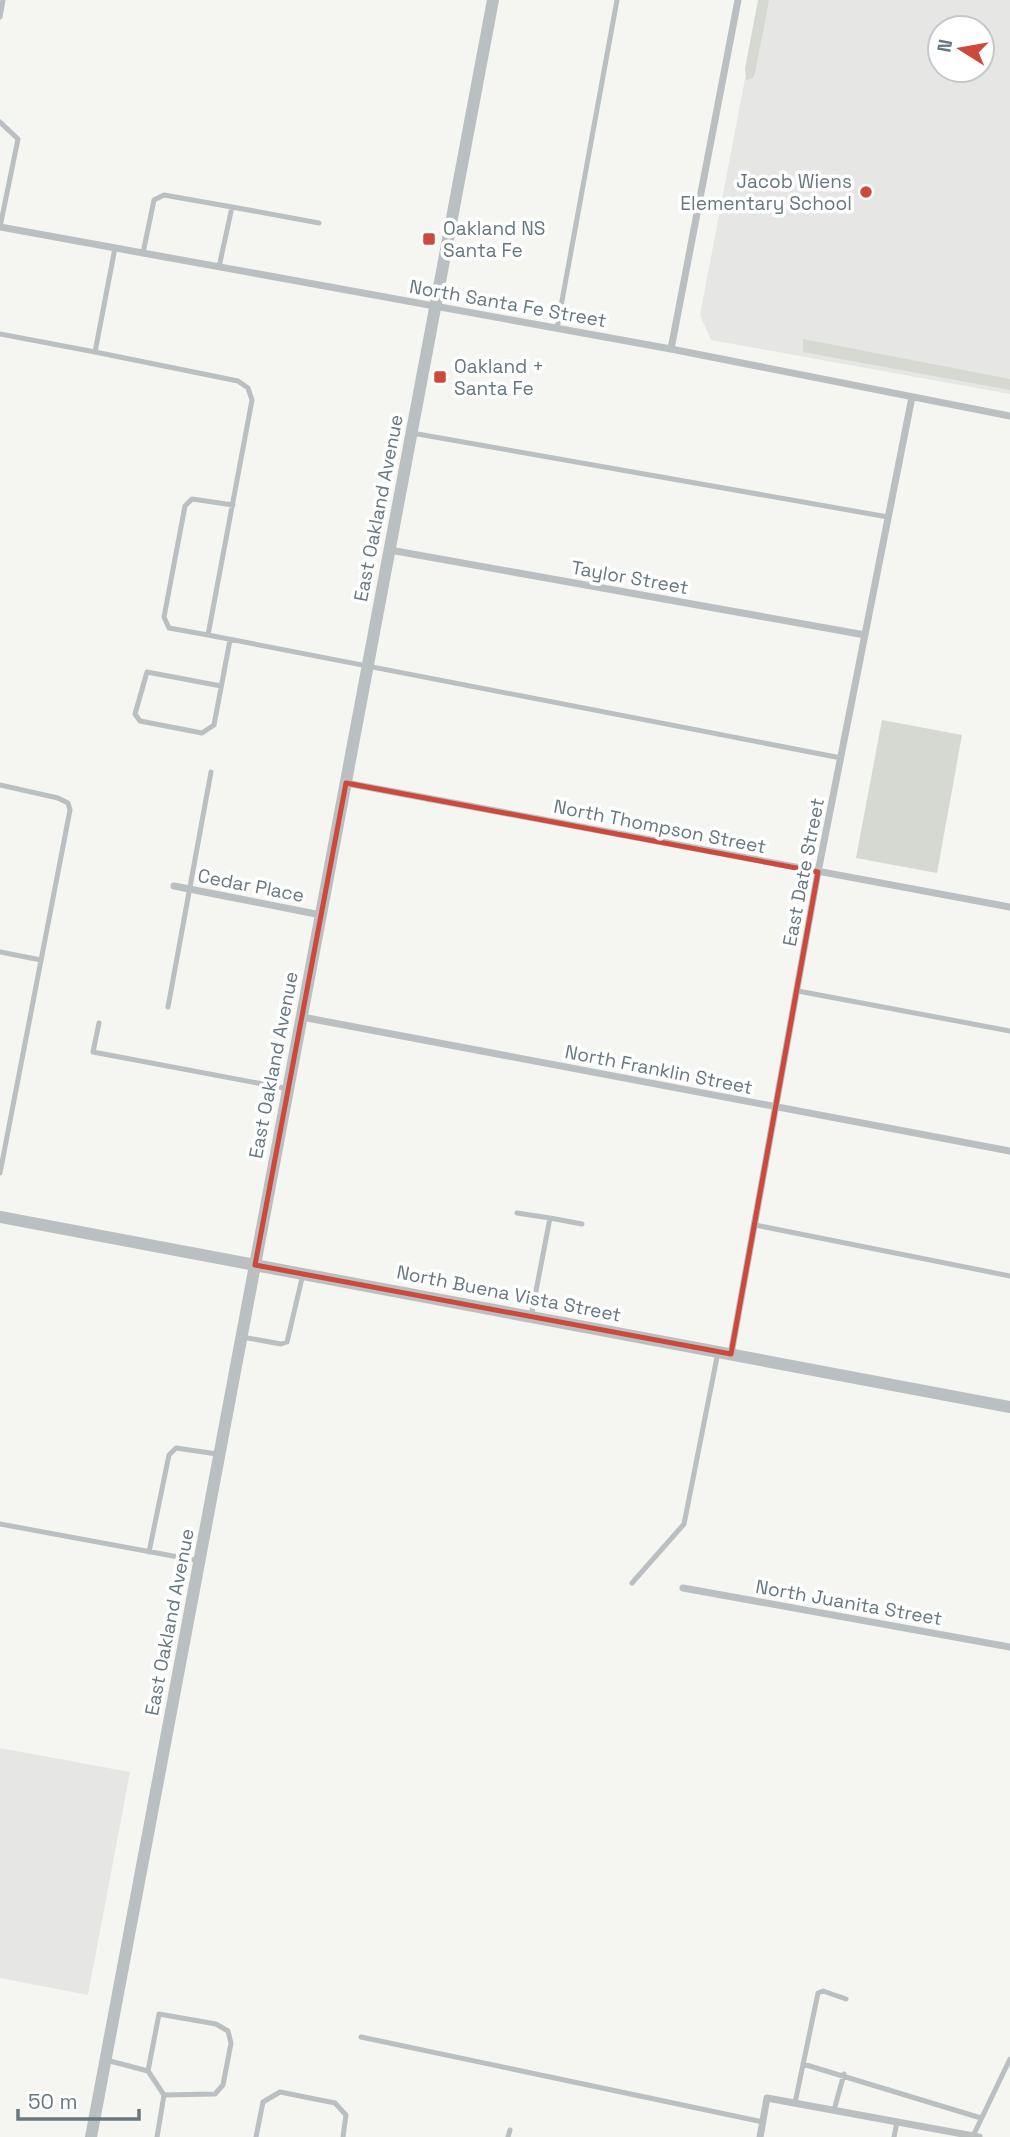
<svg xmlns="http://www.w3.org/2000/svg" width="1010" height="2137" viewBox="0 0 1010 2137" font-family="'Space Grotesk',sans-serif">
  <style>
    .built { fill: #e6e6e5; fill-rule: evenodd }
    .grass { fill: #d5d9d2 }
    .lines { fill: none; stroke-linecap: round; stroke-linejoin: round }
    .service { stroke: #babfc1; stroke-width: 5 }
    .minor { stroke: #babfc1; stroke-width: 7 }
    .tertiary { stroke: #babfc1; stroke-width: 12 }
    .marked { fill: none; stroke: #cc493b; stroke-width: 5; stroke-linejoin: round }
    .poi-dot { fill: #cc493b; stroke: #fff; stroke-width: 2.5 }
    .labels { text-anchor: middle; stroke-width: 7; stroke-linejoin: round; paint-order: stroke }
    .poi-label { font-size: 19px; fill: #68787f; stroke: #fff; text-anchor: start }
    .street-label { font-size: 19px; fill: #68787f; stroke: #fff }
  </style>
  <rect width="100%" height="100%" fill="#f5f5f2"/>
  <path class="built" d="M760,0H1010V394L711,340L700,315ZM940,28H982V70H940Z
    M0,1748L130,1772L88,1995L0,1978Z"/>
  <path class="grass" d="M758,0H769L755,73L753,78L746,80L745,69Z
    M803,339L1010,379V390L803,352Z
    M882,720L962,735L937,873L856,858Z"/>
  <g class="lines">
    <path class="service" d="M0,17L3,0
      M0,122L18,139L0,227
      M232,207L319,223
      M115,248L95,352L238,381L248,388L252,400L208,635L841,758
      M143,253L154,200L164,195L232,207L219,267
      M557,328L617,0
      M0,334L95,352
      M412,433L888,517
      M208,635L169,628L164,617L185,506L192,499L233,505
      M221,686L147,672L135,714L140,721L202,733L214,725L230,640
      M0,785L58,798L68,803L70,810L0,1173
      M0,952L41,960
      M798,991L1010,1031
      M168,1007L211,772
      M99,1023L93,1052L289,1089
      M517,1213L550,1218L531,1317
      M550,1218L582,1224
      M755,1225L1010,1276
      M242,1337L281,1344L287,1342L303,1274
      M0,1524L200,1561
      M149,1552L169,1455L176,1448L217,1454
      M632,1583L684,1524L718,1352
      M361,2037L763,2122
      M106,2060L148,2071L164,2095L157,2137
      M803,2064L981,2118
      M148,2071L159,2014L216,2024L228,2031L231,2043L223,2085L215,2094L164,2095
      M795,2103L818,1993L823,1991L846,1999
      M834,2110L844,2074
      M973,2136L1010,2059
      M256,2137L263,2102L280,2092L335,2103L346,2115L343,2137
      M508,2137L510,2130
      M894,2137L897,2122"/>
    <path class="minor" d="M0,227L671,349L1010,416
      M671,349L738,0
      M390,550L865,635
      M346,783L1010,907
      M174,886L321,915
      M302,1017L1010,1151
      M731,1354L818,872L912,397
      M683,1588L1010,1647
      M760,2137L767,2098L979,2137"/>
    <path class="tertiary" d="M0,1217L1010,1407
      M91,2137L493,0"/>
  </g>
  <path class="marked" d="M346,783L818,872L731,1354L255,1265Z"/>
  <g class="poi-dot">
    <circle cx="866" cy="192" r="7"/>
    <rect x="422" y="232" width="14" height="14" rx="3.5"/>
    <rect x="433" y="370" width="14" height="14" rx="3.5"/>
  </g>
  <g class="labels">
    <g class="poi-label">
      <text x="852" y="188" text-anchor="end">Jacob Wiens<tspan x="852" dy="22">Elementary School</tspan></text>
      <text x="443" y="235">Oakland NS<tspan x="443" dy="22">Santa Fe</tspan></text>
      <text x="454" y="373">Oakland +<tspan x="454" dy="22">Santa Fe</tspan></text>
    </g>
    <g class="street-label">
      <text transform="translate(508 303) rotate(10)" y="7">North Santa Fe Street</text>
      <text transform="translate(378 508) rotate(-79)" y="7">East Oakland Avenue</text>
      <text transform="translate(630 577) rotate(10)" y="7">Taylor Street</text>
      <text transform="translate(660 826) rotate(11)" y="7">North Thompson Street</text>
      <text transform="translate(803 872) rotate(-79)" y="7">East Date Street</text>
      <text transform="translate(251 885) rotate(11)" y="7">Cedar Place</text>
      <text transform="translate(273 1065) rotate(-79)" y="7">East Oakland Avenue</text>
      <text transform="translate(659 1069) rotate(11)" y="7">North Franklin Street</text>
      <text transform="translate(509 1293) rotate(11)" y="7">North Buena Vista Street</text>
      <text transform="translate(849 1602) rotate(10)" y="7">North Juanita Street</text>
      <text transform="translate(169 1622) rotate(-79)" y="7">East Oakland Avenue</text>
    </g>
  </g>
  <g transform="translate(961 49) rotate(281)"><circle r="33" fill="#ffffff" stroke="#c3c9cc" stroke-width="2"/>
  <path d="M0-5L12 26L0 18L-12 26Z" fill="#cc493b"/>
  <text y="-10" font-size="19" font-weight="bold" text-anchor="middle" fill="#68787f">N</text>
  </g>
  <path d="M18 2109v10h121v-10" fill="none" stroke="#68787f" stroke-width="3.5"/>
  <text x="28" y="2109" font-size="21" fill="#68787f" stroke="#ffffff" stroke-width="5" paint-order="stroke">50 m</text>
</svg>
